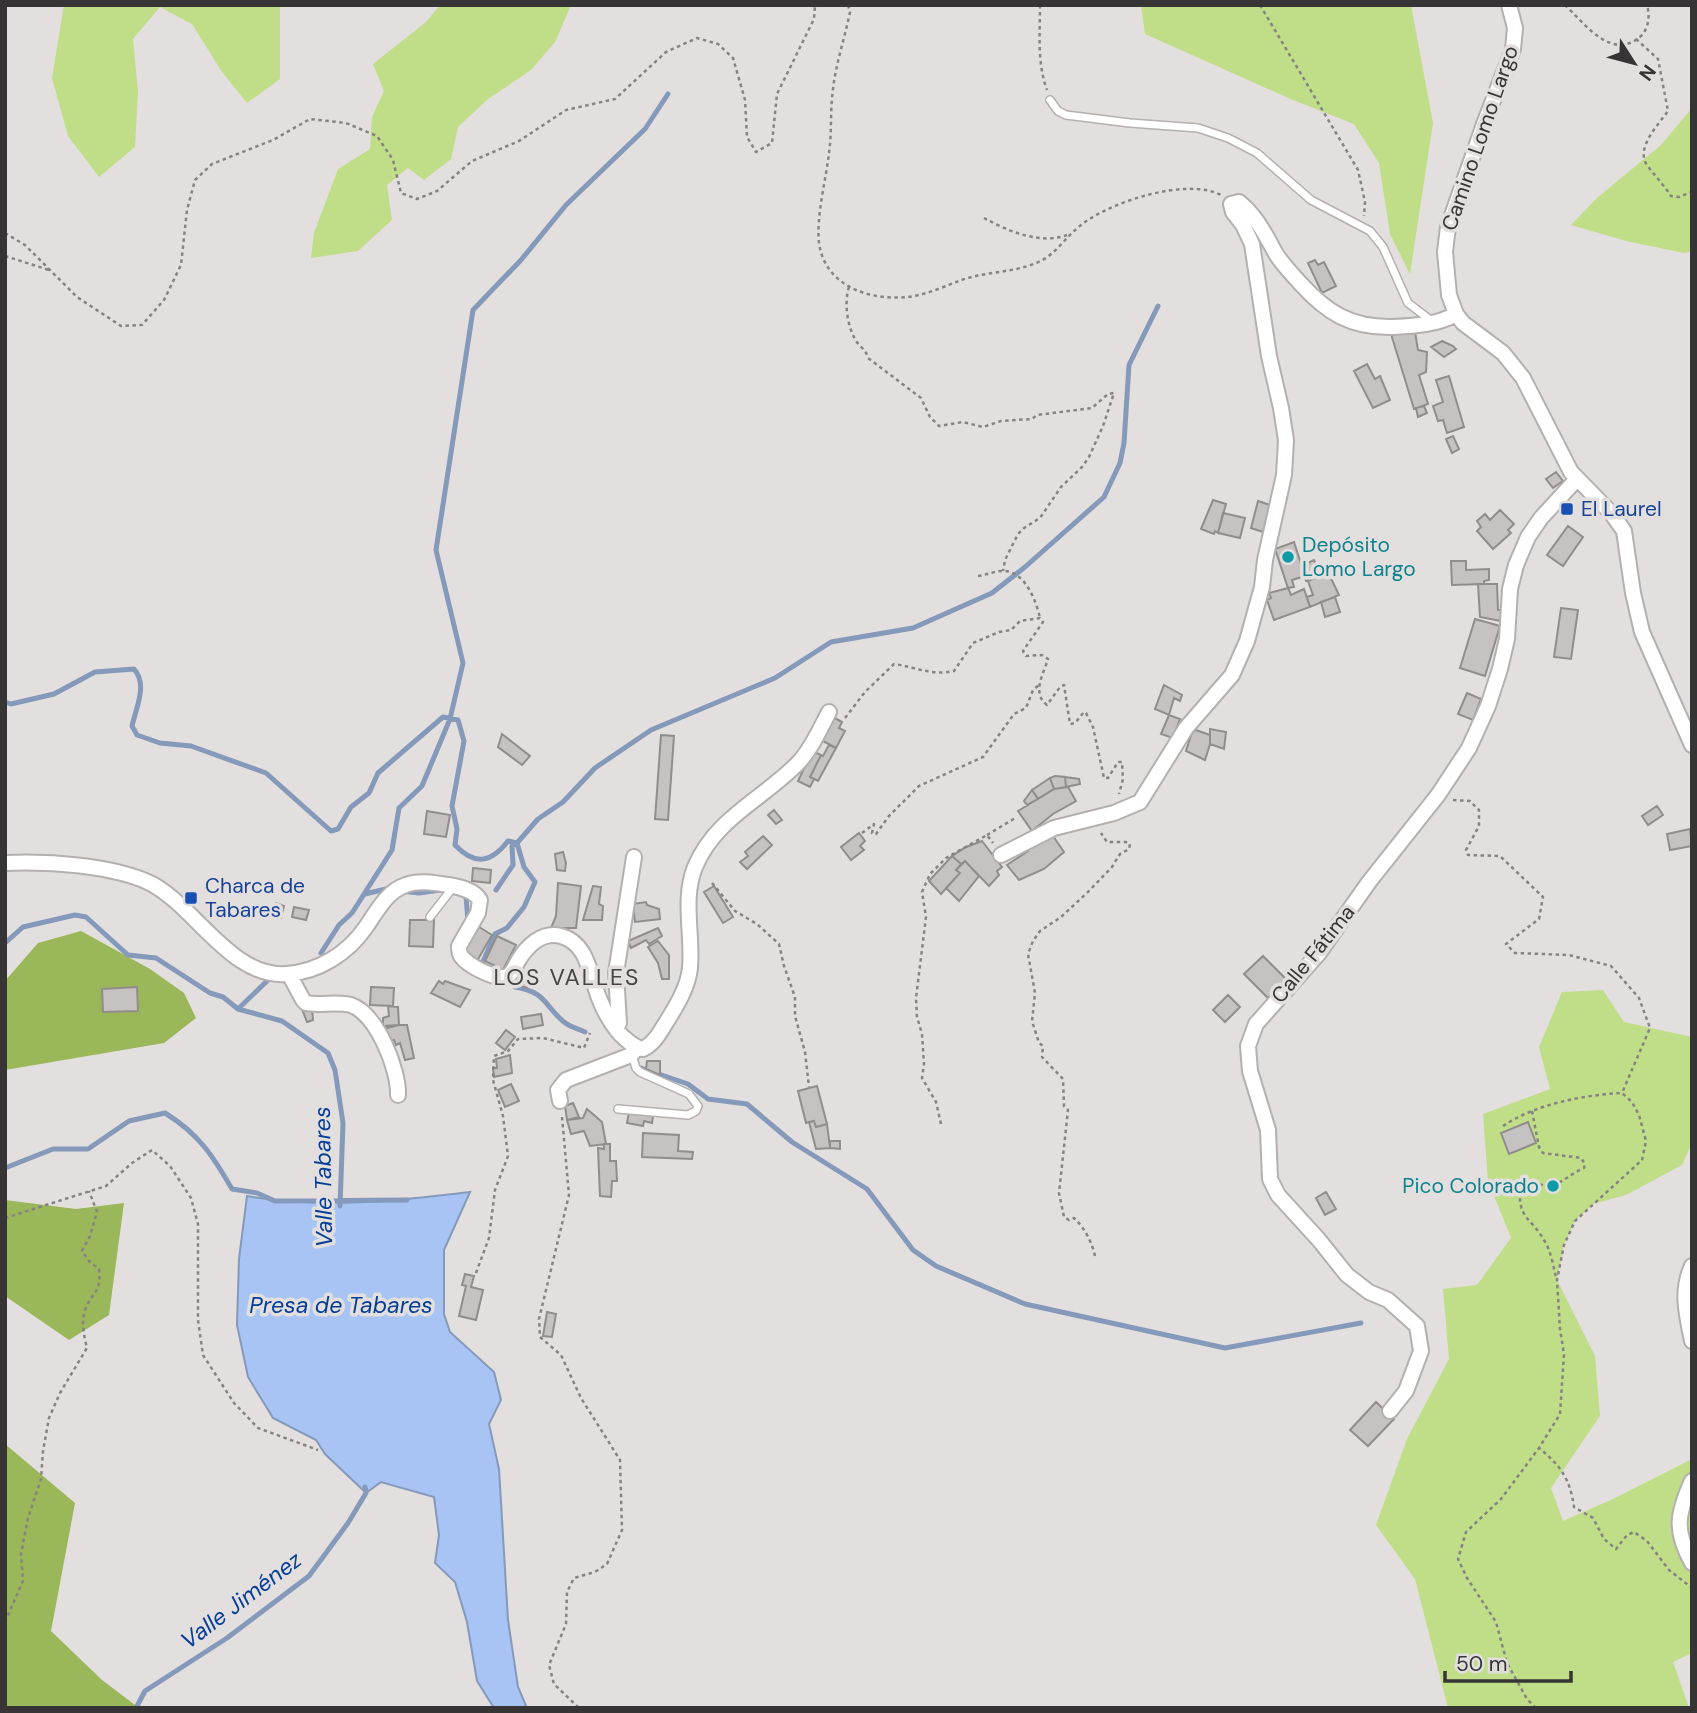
<svg xmlns="http://www.w3.org/2000/svg" width="1697" height="1713" viewBox="0 0 1697 1713" font-family="'DM Sans',sans-serif">
  <style>
    .green { fill: #c0dd87 }
    .forest { fill: #9ab759 }
    .water { fill: #a7c4f4; stroke: #8599ba; stroke-width: 2 }
    .lines { fill: none; stroke-linecap: round; stroke-linejoin: round }
    .stream { stroke: #8599ba; stroke-width: 5 }
    .building { fill: #c6c2c1; stroke: #918d8c; stroke-width: 2 }
    .service-casing { stroke: #b4b0af; stroke-width: 10 }
    .minor-casing { stroke: #b4b0af; stroke-width: 18 }
    .path { stroke: #868382; stroke-width: 2.5; stroke-dasharray: 3.5 3.5; stroke-linecap: butt }
    .service { stroke: #fff; stroke-width: 7 }
    .minor { stroke: #fff; stroke-width: 14 }
    .transit-dot { fill: #1a4fb4; stroke: #e3dfde; stroke-width: 2.5 }
    .culture-dot { fill: #0f9aa8; stroke: #e3dfde; stroke-width: 2.5 }
    .labels { text-anchor: middle; stroke-width: 7; stroke-linejoin: round; paint-order: stroke }
    .street-label { font-size: 21px; fill: #363434; stroke: #e3dfde }
    .transit-label { font-size: 21px; fill: #164399; stroke: #e3dfde; text-anchor: start }
    .culture-label { font-size: 21px; fill: #0d838f; stroke: #e3dfde; text-anchor: start }
    .neighbourhood-label { font-size: 23px; letter-spacing: 2px; fill: #464342; stroke: #e3dfde }
    .water-label { font-size: 23px; font-style: italic; fill: #053e96; stroke: #e3dfde }
  </style>
  <rect width="100%" height="100%" fill="#e3dfde"/>
  <path class="green" d="M64,5H280V79L247,103L222,72L192,24L160,7L133,39L138,92L135,147L99,177L68,136L52,78Z
    M440,5H571L555,42L531,70L488,99L458,127L451,159L424,180L408,168L387,185L392,220L358,251L311,258L314,233L338,169L370,149L372,117L384,91L373,64L426,22Z
    M1141,5H1411L1433,123L1410,274L1390,234L1379,163L1354,124L1293,100L1145,34Z
    M1692,108V251L1684,253L1626,241L1571,225L1597,198L1661,145Z
    M1603,990L1624,1022L1692,1037V1143L1682,1165L1626,1195L1593,1204L1575,1221L1564,1245L1557,1280L1595,1356L1600,1416L1551,1488L1563,1521L1613,1499L1692,1459V1653L1673,1662L1689,1708H1448L1415,1579L1376,1525L1407,1439L1449,1359L1443,1289L1477,1285L1511,1238L1488,1181L1483,1114L1550,1089L1539,1047L1562,992Z"/>
  <path class="forest" d="M81,931L150,969L184,993L196,1018L164,1043L5,1070V981L38,943Z
    M5,1200L76,1209L124,1203L109,1315L69,1340L5,1296Z
    M5,1444L75,1503L51,1631L102,1680L139,1708H5Z"/>
  <path class="water" d="M470,1192L444,1250V1314L450,1332L494,1372L501,1400L489,1424L499,1469L508,1620L518,1687L527,1708H494L477,1681L467,1622L455,1582L435,1563L439,1535L434,1497L381,1482L366,1493L325,1454L316,1440L273,1418L248,1377L237,1325L239,1259L247,1196C320,1209 397,1201 470,1192Z"/>
  <g class="lines">
    <path class="stream" d="M5,702L11,704L54,694L95,672L134,669C148,684 136,708 132,726L137,735L160,743L191,746L266,773L331,831L338,829L351,807L369,793L378,773L443,717L458,720L464,741L452,806L457,829L455,845C475,866 491,863 508,841L517,843L524,867L535,882L524,907L507,928L495,934L482,964
      M496,890L513,865L512,846L517,843L538,819L563,802L595,768L651,730L775,678L831,642L913,628L992,593L1025,567L1104,497L1120,463L1124,443L1129,365L1158,306
      M401,891L419,893L440,890
      M365,894L386,889
      M462,895L466,897L468,921
      M5,943L23,927L75,915L86,917L128,955L156,958L210,993L223,997L238,1009L282,1021L328,1053L335,1070L343,1123L340,1206
      M321,953L339,925L352,913L392,850L399,808L422,786L450,719L463,663L436,550L473,310L521,260L566,205L645,129L668,94
      M515,987C547,992 544,1006 564,1022C570,1027 579,1029 585,1032
      M238,1009L267,981
      M641,1068L688,1084L708,1099L747,1104L792,1142L867,1189L913,1250L936,1266L1025,1304L1225,1348L1361,1323
      M5,1168L53,1149H88L129,1121L165,1113C199,1134 213,1156 232,1189L257,1193L275,1201L407,1200
      M136,1708L145,1691L227,1638L309,1576L348,1523L366,1493L365,1487"/>
  </g>
  <path class="building" d="M1315,260L1318,265L1324,262L1336,286L1322,293L1308,263Z
    M1415,332L1418,350L1427,352L1426,372L1419,375L1428,404L1414,409L1391,334Z
    M1442,341L1453,346L1456,349L1444,357L1431,347Z
    M1367,364L1375,379L1380,376L1390,400L1373,408L1354,371Z
    M1449,376L1464,427L1447,433L1443,420L1438,421L1433,406L1443,402L1436,380Z
    M1424,406L1427,413L1418,417L1416,408Z
    M1453,436L1459,449L1452,453L1446,439Z
    M1556,472L1563,481L1553,488L1546,479Z
    M1213,500L1226,504L1218,533L1215,531L1214,534L1201,529Z
    M1258,501L1270,505L1263,532L1251,528Z
    M1500,510L1514,524L1508,530L1511,533L1493,549L1477,531L1481,527L1477,521L1485,514L1490,520Z
    M1223,513L1245,518L1240,538L1218,533Z
    M1568,526L1583,537L1563,566L1547,555Z
    M1294,542L1305,576L1292,580L1294,587L1288,588L1275,549Z
    M1314,560L1321,575L1306,581L1301,566Z
    M1451,561H1466V570L1489,569V580L1484,581V584L1452,585Z
    M1328,572L1339,595L1310,607L1307,597L1313,595L1308,581Z
    M1478,584H1497L1498,610H1502L1501,621L1480,617Z
    M1288,588L1291,595L1304,589L1310,607L1274,620L1267,600L1271,598L1269,593Z
    M1335,597L1340,612L1325,617L1321,602Z
    M1561,608L1578,610L1571,659L1554,657Z
    M1475,619L1500,626L1485,676L1460,668Z
    M1164,685L1182,695L1180,701L1174,698L1169,715L1155,709Z
    M1467,693L1481,699L1473,720L1458,714Z
    M1169,715L1180,719L1173,738L1161,734Z
    M831,716L842,722L839,728L845,731L836,748L819,739Z
    M1193,729L1210,735V744L1205,760L1186,751Z
    M1210,729L1226,732L1224,749L1210,744Z
    M502,734L530,756L522,765L498,747Z
    M661,735L674,736L668,820L655,819Z
    M829,745L836,748L818,781L810,777L821,755L823,756Z
    M812,751L821,755L810,777L814,779L810,787L798,781Z
    M1055,776L1065,777L1066,787L1054,789L1050,778Z
    M1065,777L1079,779L1080,784L1066,787Z
    M1050,778L1054,789L1038,799L1032,790Z
    M1068,787L1076,801L1053,814L1032,831L1018,811L1054,789Z
    M1032,790L1038,799L1027,805L1024,801Z
    M1657,806L1663,815L1648,825L1642,816Z
    M774,810L782,820L776,824L768,815Z
    M427,811L450,815L446,837L424,834Z
    M1690,829L1692,846L1670,850L1667,834Z
    M859,833L865,841L860,846L864,850L851,860L841,847Z
    M1051,833L1064,852L1044,869L1019,880L1007,865L1028,851L1026,848Z
    M763,836L772,845L747,869L740,862L748,856L745,852Z
    M982,841L1002,867L997,871L999,875L989,886L965,861L961,864L952,856L966,847Z
    M563,852L566,863L565,871L557,870L555,854Z
    M952,856L961,864L956,870L960,873L941,894L929,881Z
    M965,861L979,876L959,901L946,888L960,873L956,870Z
    M473,868L491,870L490,883L472,881Z
    M558,883L581,886L576,928H551L556,916Z
    M593,886L601,887L599,904L603,906L602,920H583Z
    M714,886L733,917L723,923L704,892Z
    M646,902L647,905L659,909L660,919L635,922L633,904Z
    M276,903L284,906L281,918L272,915Z
    M294,907L309,910L306,920L292,917Z
    M410,920H434L433,947L409,946Z
    M476,925L492,935L477,961L465,954L462,946Z
    M658,928L662,936L649,944L646,940L631,948L628,941Z
    M497,936L516,945L503,970L485,961Z
    M658,941L669,955V979H662L658,963L648,947Z
    M1263,956L1287,980L1268,998L1244,974Z
    M517,977L529,981L527,988L515,984Z
    M439,981L443,984L445,981L470,990L460,1007L431,993Z
    M137,987L138,1011L103,1012L102,989Z
    M371,987L394,988L393,1006L370,1005Z
    M1228,995L1240,1007L1225,1022L1213,1010Z
    M388,1006L398,1007L399,1025L383,1026V1018L389,1016Z
    M312,1008L313,1020L307,1022L302,1009Z
    M541,1014L543,1025L523,1029L521,1017Z
    M399,1025H407L414,1058L405,1060L400,1043L396,1045L394,1040L388,1042L383,1029Z
    M506,1030L515,1037L505,1050L496,1043Z
    M510,1055L512,1073L494,1077L493,1068H497L496,1059Z
    M647,1061H660V1075L646,1069Z
    M511,1084L519,1101L505,1107L498,1090Z
    M817,1086L827,1124L816,1127L814,1121L806,1123L798,1091Z
    M573,1103L579,1117L567,1120L565,1106Z
    M587,1109L602,1122L606,1144L590,1146L584,1131L571,1134L567,1120L583,1118Z
    M629,1112L653,1116L652,1123L644,1121L643,1126L627,1123Z
    M814,1121L816,1127L827,1124L830,1148L816,1149L809,1122Z
    M1528,1122L1536,1143L1509,1154L1501,1133Z
    M643,1133L679,1135L678,1151L693,1152L692,1159L642,1157Z
    M830,1141H840V1149L830,1148Z
    M604,1144H610V1161H616L617,1181H612L611,1197L600,1196L598,1148L604,1149Z
    M1326,1192L1336,1209L1325,1215L1316,1198Z
    M465,1274L474,1276L471,1287L483,1290L476,1320L459,1316L466,1286L462,1285Z
    M547,1312L556,1314L552,1337L543,1336Z
    M1376,1402L1394,1419L1368,1446L1350,1430Z"/>
  <g class="lines">
    <defs>
      <path id="service" d="M1050,100L1058,111L1066,115L1130,123L1198,128L1228,138L1257,153L1311,200L1370,231L1383,247L1408,303L1433,322
        M430,917L454,886
        M618,1109L688,1115L696,1111L698,1106L689,1094L640,1072L636,1068L632,1055"/>
      <path id="minor" d="M1509,5L1515,28L1513,49L1484,124L1448,227L1445,252L1449,295L1456,314L1463,323L1503,353L1523,378L1571,472L1612,514L1624,531L1633,593L1642,632L1692,745
        M1001,855L1054,828L1114,813L1140,802L1186,728L1232,675L1247,641L1262,587L1265,560L1284,475L1286,440L1281,408L1269,356L1252,244L1243,225L1233,212L1231,204L1239,202C1257,217 1265,234 1276,254C1283,265 1292,274 1300,283C1327,313 1351,328 1393,327C1414,326 1437,325 1456,314
        M5,863C47,861 114,865 152,884C196,908 232,978 286,974C319,972 348,953 366,927C377,911 387,891 406,885C419,880 435,883 448,885C460,887 474,890 480,900L478,913L459,946C459,949 459,953 461,956C467,965 499,983 509,975C513,972 515,966 518,961C527,946 542,931 561,936C588,943 590,976 599,998C604,1011 612,1025 621,1035C628,1041 634,1048 643,1049C655,1043 660,1032 667,1021C677,1005 688,987 690,968C693,934 682,899 695,867C715,818 765,798 799,762C812,748 820,729 829,712
        M289,974L303,1000L306,1003C320,1006 336,1001 351,1005C377,1014 399,1070 398,1095
        M616,1029L619,1023L616,973L634,857
        M560,1101L558,1090L566,1080L631,1055L637,1048
        M1692,1266C1680,1291 1687,1316 1692,1341
        M1390,1411L1406,1391L1421,1351L1417,1326L1388,1300L1369,1292L1347,1275L1319,1240L1278,1195L1270,1179L1268,1130L1250,1071L1248,1046L1256,1024L1319,953L1369,882L1438,795L1469,748L1488,706L1500,669L1507,639L1510,589L1516,565L1528,537L1541,518L1576,480
        M1692,1481C1677,1514 1674,1530 1692,1563"/>
    </defs>
    <use href="#service" class="service-casing"/>
    <use href="#minor" class="minor-casing"/>
    <path class="path" d="M848,5L850,12C845,37 836,63 833,89C830,110 832,132 829,153C826,180 816,216 819,243C825,286 869,301 908,297C925,295 943,287 959,281C987,270 1019,274 1046,258C1059,249 1068,235 1081,225C1110,202 1186,177 1221,195
      M1040,5C1040,34 1037,63 1047,90
      M1260,5L1358,170L1365,202L1364,216
      M1565,5C1585,24 1612,62 1641,36C1649,28 1650,15 1647,5
      M1636,39L1658,59L1668,111C1659,124 1635,148 1647,165C1655,176 1664,185 1671,196L1679,197L1692,192
      M984,218C1008,231 1040,245 1067,235
      M5,233L25,245L77,297L121,326L142,325L164,300L181,265L187,210L195,180L212,164L273,140L310,119L346,123L377,136L393,160L401,193L417,199L437,191L472,161L519,141L566,110L615,99L666,52L697,38L718,44L733,58L745,100L747,137L756,152L772,143L777,94L814,19L815,5
      M5,256L49,270
      M849,287C844,302 847,325 855,339C859,347 866,349 868,358L921,398L930,417L939,426L963,422L983,427L1001,421L1032,419L1037,415L1092,408L1108,394L1114,393L1103,426L1089,457L1082,467L1061,487L1040,518L1024,528L1018,534L1005,560L1003,571
      M978,576C987,575 996,570 1005,571C1026,573 1036,601 1040,618
      M845,718L865,692L894,664C915,667 932,676 954,671L973,643L999,632L1011,630L1020,621L1040,618L1043,622L1023,651L1026,656L1042,655L1048,659C1044,673 1031,693 1047,705L1060,687L1064,685L1070,724L1075,723L1084,712L1086,713L1093,727L1104,778H1108L1118,762H1122L1123,779L1119,794
      M1453,800L1470,801L1479,810V826L1466,850L1468,855L1500,856L1543,897L1539,919L1506,944L1515,953L1569,955L1611,966L1639,998L1650,1028L1622,1093
      M862,833L874,824L872,833L876,834L889,816L919,786L983,757L1014,714L1026,708L1033,690L1039,685
      M987,835L1017,817
      M712,883L735,911L757,924L779,944L784,966L795,997V1016L805,1052L809,1087
      M1532,1111L1539,1147L1543,1153L1581,1158L1585,1164L1584,1168C1570,1174 1562,1184 1546,1187L1536,1182L1521,1186C1516,1218 1531,1217 1544,1240C1551,1251 1553,1265 1556,1277
      M562,1117L569,1195L539,1319L540,1337L561,1355L581,1398L620,1460L622,1530L607,1564L595,1572L574,1578L567,1592L566,1624L549,1665L554,1684L579,1708
      M941,1124L936,1102L922,1078L924,1064L922,1034L917,1017L916,998L926,917L922,892L930,874L946,858L987,835L993,843
      M1503,1126C1536,1104 1583,1095 1622,1093L1632,1102L1639,1115L1646,1141L1642,1160L1575,1221L1564,1245L1557,1280L1560,1329L1564,1354L1560,1414L1539,1448C1561,1466 1570,1479 1574,1507L1593,1518L1604,1539L1616,1549L1627,1535L1634,1532L1647,1541L1669,1570L1692,1588
      M5,1218L106,1186L132,1163L152,1150L170,1166L191,1198L198,1224V1320L203,1355L234,1403L258,1428L318,1450
      M1095,1256C1092,1242 1084,1227 1074,1218L1069,1220L1064,1217L1059,1193L1068,1110L1064,1106L1063,1079L1042,1057L1043,1046L1039,1043L1032,1021L1035,993L1028,954L1033,941L1040,931L1061,917L1089,891L1112,867L1120,854L1129,849L1130,844L1126,842H1107L1101,833
      M476,1273L489,1238L495,1190L508,1156L503,1116L493,1080L494,1056L508,1051L518,1039L543,1038L584,1048L590,1033
      M5,1622L23,1581L21,1554L28,1518L41,1479L43,1451L49,1418L60,1393L87,1348C84,1336 81,1322 85,1310C93,1289 101,1296 99,1269L89,1261L82,1251L90,1236L97,1212L89,1191
      M1536,1708L1527,1699L1507,1663L1496,1622L1467,1578L1458,1559L1466,1532L1501,1499L1539,1448"/>
    <use href="#service" class="service"/>
    <use href="#minor" class="minor"/>
  </g>
  <g class="transit-dot">
    <rect x="1560" y="502" width="14" height="14" rx="3.5"/>
    <rect x="184" y="891" width="14" height="14" rx="3.5"/>
  </g>
  <g class="culture-dot">
    <circle cx="1288" cy="557" r="7"/>
    <circle cx="1553" cy="1186" r="7"/>
  </g>
  <g class="labels">
    <g class="street-label">
      <text transform="translate(1480 138) rotate(-71)" y="7">Camino Lomo Largo</text>
      <text transform="translate(1313 954) rotate(-51)" y="7">Calle Fátima</text>
    </g>
    <g class="transit-label">
      <text x="1581" y="516">El Laurel</text>
      <text x="205" y="893">Charca de<tspan x="205" dy="24">Tabares</tspan></text>
    </g>
    <g class="culture-label">
      <text x="1302" y="552">Depósito<tspan x="1302" dy="24">Lomo Largo</tspan></text>
      <text x="1539" y="1193" text-anchor="end">Pico Colorado</text>
    </g>
    <g class="neighbourhood-label">
      <text x="567" y="985">LOS VALLES</text>
    </g>
    <g class="water-label">
      <text transform="translate(323 1177) rotate(-91)" y="8">Valle Tabares</text>
      <text x="341" y="1313">Presa de Tabares</text>
      <text transform="translate(241 1600) rotate(-37)" y="8">Valle Jiménez</text>
    </g>
  </g>
  <rect width="1697" height="1713" fill="none" stroke="#363434" stroke-width="14"/>
  <g transform="translate(1634 63) rotate(126)" stroke="#e3dfde" stroke-width="5" paint-order="stroke">
  <path d="M0-5L12 26L0 18L-12 26Z" fill="#363434"/>
  <text y="-10" font-size="19" font-weight="bold" text-anchor="middle" fill="#363434">N</text>
  </g>
  <path d="M1445 1671v10h126v-10" fill="none" stroke="#363434" stroke-width="3.5"/>
  <text x="1456" y="1671" font-size="21" fill="#363434" stroke="#e3dfde" stroke-width="5" paint-order="stroke">50 m</text>
</svg>
